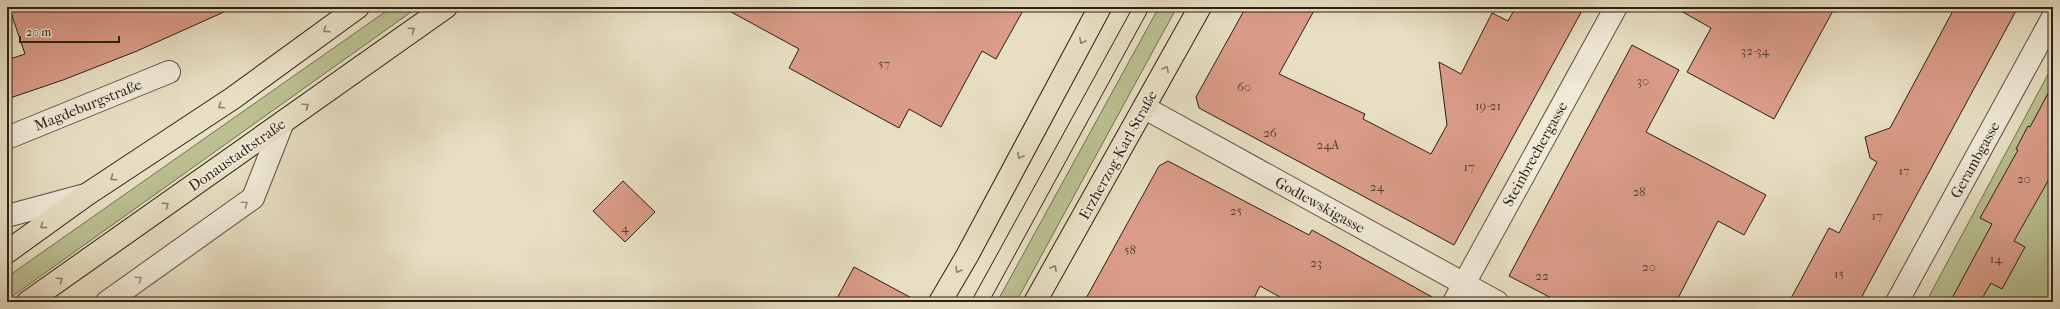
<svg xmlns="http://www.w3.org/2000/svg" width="2060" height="309" viewBox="0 0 2060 309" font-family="'IM FELL French Canon',serif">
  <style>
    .green { fill: #bac090; stroke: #727052 }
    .building { fill: #da9c88; stroke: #2b2115 }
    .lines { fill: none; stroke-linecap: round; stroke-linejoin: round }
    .minor-casing { stroke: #5a5040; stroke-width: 24 }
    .major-casing { stroke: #2b2115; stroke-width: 24 }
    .minor { stroke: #f0ead8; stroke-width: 22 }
    .major { stroke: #e8dfc3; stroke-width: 22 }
    .tram { stroke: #2b2115; stroke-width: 1 }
    .oneway { stroke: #8a806c }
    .oneway2 { stroke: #979080 }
    .labels { text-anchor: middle; stroke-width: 3.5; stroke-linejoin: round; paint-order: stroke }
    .number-label { font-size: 13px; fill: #574032 }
    .street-label { font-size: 15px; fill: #2b2115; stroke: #f0ead8 }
  </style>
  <rect width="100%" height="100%" fill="#e8dfc3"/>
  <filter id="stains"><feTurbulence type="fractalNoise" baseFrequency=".005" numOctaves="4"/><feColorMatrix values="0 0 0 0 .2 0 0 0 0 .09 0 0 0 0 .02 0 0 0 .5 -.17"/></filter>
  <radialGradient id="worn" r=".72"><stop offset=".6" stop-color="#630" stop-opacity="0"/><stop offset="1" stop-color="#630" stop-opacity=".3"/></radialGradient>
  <path class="green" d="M392,7H418L7,300V277Z
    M1159,7H1177L1016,302H997Z
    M2053,65V302H1926Z"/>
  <path class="building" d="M9,7H235L137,51L63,80L7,99V60L25,54Z
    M722,7H1025L996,59L982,51L941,127L909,109L899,128L789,68L799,49Z
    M1246,7H1316L1279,74L1365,114L1363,119L1431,154L1447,125L1439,62L1461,74L1492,13L1508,21L1516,7H1584L1454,245L1199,108L1196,97Z
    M1674,7H1835L1774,119L1687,72L1711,28Z
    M1955,7H2018L1859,302H1789L1829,228L1839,233L1877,162L1870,158L1865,137L1890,128Z
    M1632,45L1679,70L1646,132L1766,195L1744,235L1718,221L1676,302H1559L1509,276Z
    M2053,84V172L2014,241L2025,247L2002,289L1991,283L1980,302H1950L1992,224L1980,218L2018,150L2016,149L2028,126L2030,127Z
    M1168,161L1309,235L1312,230L1441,302H1289L1260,286L1252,302H1084L1159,166Z
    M623,181L655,212L625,242L593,211Z
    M854,267L919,302H835Z"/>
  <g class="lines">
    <defs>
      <path id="minor" d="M1145,108L1497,302
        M7,138L169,72
        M7,216L85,195
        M107,302L253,198L283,122
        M1454,302L1616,7
        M1897,302L2053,17"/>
      <path id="major" d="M7,252L86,195L233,98L358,7
        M28,302L446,7
        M940,302L967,256L1100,7
        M1035,302L1200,7"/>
    </defs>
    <use href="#minor" class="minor-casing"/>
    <use href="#major" class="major-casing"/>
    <use href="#minor" class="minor"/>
    <use href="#major" class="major"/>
    <path class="tram" d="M971,302L1133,7
      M989,302L1150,7"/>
  </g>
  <defs><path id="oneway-chevron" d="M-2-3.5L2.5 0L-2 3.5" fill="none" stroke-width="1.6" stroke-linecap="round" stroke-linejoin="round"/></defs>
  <g class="oneway">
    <use href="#oneway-chevron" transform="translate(326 30) rotate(144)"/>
    <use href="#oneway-chevron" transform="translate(412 30) rotate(-35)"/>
    <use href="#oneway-chevron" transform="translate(1082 41) rotate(118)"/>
    <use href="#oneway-chevron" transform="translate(1166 69) rotate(-61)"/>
    <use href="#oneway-chevron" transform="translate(221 106) rotate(146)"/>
    <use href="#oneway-chevron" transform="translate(306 106) rotate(-35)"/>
    <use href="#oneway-chevron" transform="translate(1020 156) rotate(118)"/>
    <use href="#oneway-chevron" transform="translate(113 178) rotate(146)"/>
    <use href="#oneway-chevron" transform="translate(166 205) rotate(-35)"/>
    <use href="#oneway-chevron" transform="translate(43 226) rotate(144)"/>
    <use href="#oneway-chevron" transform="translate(1054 268) rotate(-61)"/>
    <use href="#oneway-chevron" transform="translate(958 270) rotate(120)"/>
    <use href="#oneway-chevron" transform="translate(60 280) rotate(-35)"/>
  </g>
  <g class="oneway2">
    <use href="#oneway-chevron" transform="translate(245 204) rotate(-35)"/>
    <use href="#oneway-chevron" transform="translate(139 279) rotate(-35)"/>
  </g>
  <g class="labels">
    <g class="number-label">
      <text x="1755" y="55">32-34</text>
      <text x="884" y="68">57</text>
      <text x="1643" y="85">30</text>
      <text x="1244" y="91">60</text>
      <text x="1488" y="110">19-21</text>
      <text x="1270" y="137">26</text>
      <text x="1328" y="149">24A</text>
      <text x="1469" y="171">17</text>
      <text x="1904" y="175">17</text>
      <text x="2024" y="183">20</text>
      <text x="1377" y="191">24</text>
      <text x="1639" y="196">28</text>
      <text x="1236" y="215">25</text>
      <text x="1877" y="220">17</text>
      <text x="625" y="232">4</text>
      <text x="1130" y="254">58</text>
      <text x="1996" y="263">14</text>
      <text x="1316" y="267">23</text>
      <text x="1649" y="271">20</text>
      <text x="1839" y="278">15</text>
      <text x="1542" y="280">22</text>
    </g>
    <g class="street-label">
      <text transform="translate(88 105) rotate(-22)" y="5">Magdeburgstraße</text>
      <text transform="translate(1535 154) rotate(-61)" y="5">Steinbrechergasse</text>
      <text transform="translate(237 155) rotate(-35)" y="5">Donaustadtstraße</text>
      <text transform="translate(1118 155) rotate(-61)" y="5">Erzherzog-Karl-Straße</text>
      <text transform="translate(1975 160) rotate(-61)" y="5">Gerambgasse</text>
      <text transform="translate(1320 205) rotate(29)" y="5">Godlewskigasse</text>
    </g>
  </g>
  <rect width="2060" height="309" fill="none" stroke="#e8dfc3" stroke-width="24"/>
  <rect x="8" y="8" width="2044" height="293" fill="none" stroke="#2b2115" stroke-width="2"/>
  <rect x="12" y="12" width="2036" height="285" fill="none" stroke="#2b2115"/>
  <path d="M20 36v6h99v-6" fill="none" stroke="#2b2115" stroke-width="2"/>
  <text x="26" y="36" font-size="12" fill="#2b2115" stroke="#f0ead8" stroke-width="3" paint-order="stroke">20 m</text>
  <rect width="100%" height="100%" filter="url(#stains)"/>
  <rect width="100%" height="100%" fill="url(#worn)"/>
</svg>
